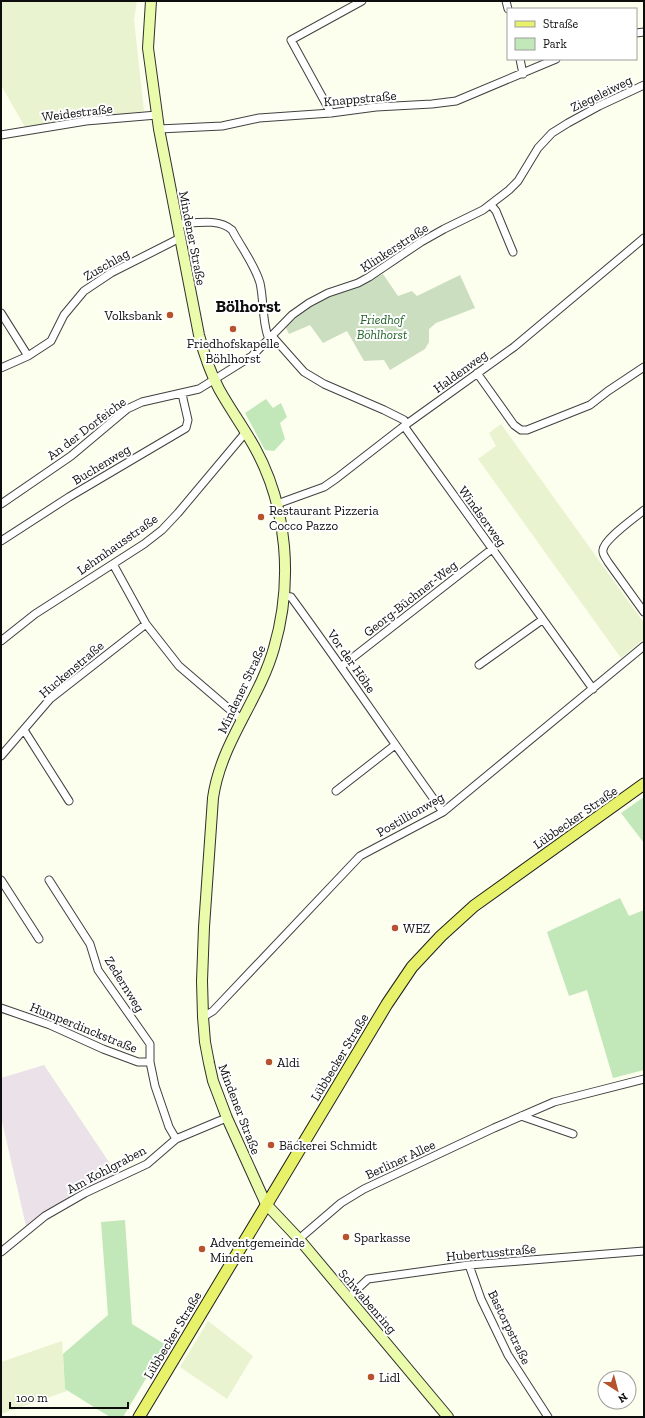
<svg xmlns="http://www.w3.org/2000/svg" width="645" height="1418" viewBox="0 0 645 1418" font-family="'Zilla Slab',serif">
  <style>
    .industrial { fill: #ebe2e9 }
    .farmland { fill: #eaf3cf }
    .green { fill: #c2e7b9 }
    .cemetery { fill: #cbdfc0 }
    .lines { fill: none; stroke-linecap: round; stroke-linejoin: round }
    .street-casing { stroke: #404040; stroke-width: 9 }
    .secondary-casing { stroke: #2f2f2f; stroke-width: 12 }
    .primary-casing { stroke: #1e1e1e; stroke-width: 13 }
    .street { stroke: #fff; stroke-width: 7 }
    .secondary { stroke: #eafbac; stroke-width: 10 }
    .primary { stroke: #e7f26a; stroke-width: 11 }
    .poi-dot { fill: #b6522c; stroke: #fff; stroke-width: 1.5 }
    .labels { text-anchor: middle; stroke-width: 4; stroke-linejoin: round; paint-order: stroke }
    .street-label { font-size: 13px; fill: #0d0d0d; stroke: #fff }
    .poi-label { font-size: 13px; fill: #0d0d0d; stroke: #fff; text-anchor: start }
    .park-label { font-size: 13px; font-style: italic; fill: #216228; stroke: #fff }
    .district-label { font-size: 17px; font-weight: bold; fill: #0d0d0d; stroke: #fff }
  </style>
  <rect width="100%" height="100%" fill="#fcfeee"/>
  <path class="industrial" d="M44,1065L117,1174L71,1195L26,1226L1,1117V1078Z"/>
  <path class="farmland" d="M1,1H137L134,20L144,111L25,127L1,85Z
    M501,424L644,623V639L621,658L478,459L496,446L489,433Z
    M208,1321L253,1356L227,1399L180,1367Z
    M62,1341L65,1389L67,1391L1,1414V1362Z"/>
  <path class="green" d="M266,399L273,408L281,403L287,417L280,423L285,439L274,451L265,450L245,413Z
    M644,797V843L621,813Z
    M620,898L629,916L644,910V1070L613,1078L587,990L569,996L547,932Z
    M125,1220L132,1324L166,1345L123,1417H110L65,1389L63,1354L108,1315L101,1222Z"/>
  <path class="cemetery" d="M383,274L398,296L412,291L417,296L460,275L475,308L436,323L429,329V342L425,349L390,370L384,360L364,361L347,331L323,343L310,325L289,334L285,326L315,304L331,295L357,287Z"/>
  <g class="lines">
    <defs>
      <path id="street" d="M506,1L508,9
        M636,33L644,32
        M520,59L523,74
        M331,113L291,40L362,1
        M159,129L222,126L259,118L331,113L376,107L432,104L456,101L556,59
        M1,135L86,121L157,115
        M491,205L496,211L513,252
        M178,224C196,223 219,218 232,230C241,247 255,265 260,283C264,300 262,324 269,339
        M1,313L28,356
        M272,336L304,372L324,384L384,410L404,420L407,424
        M1,368L28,356L51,341L64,315L84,291L111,273L180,238
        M477,373L514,425L521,430H527L590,405L608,391L644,367
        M404,426L593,689
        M1,504L71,456L127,409L142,402L199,389L252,356L292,315L309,303L328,293L358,283L369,277L421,242L444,229L483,210L509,190L518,181L538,148L552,133L568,123L599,106L644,85
        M277,504L324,487L337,478L404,426L514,347L644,238
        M644,510C635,518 604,539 603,550C602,554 606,558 608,562L644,612
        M1,541L69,497L186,428L188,420L182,394
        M113,564L146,624L179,666L242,720
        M285,596L291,597C343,668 392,741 443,812
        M1,641L35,614L144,544L162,530L178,513L246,432
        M479,665L542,620
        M342,666L492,549
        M24,730L69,801
        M1,756L50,699L146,624
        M336,791L395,745
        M1,880L39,939
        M49,880L90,944L98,970L150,1044V1062L155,1086L169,1127L176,1139
        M1,1008L50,1025L103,1049L138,1062H150
        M203,1017L213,1011L360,856L443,812L644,646
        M521,1116L573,1134
        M299,1239L341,1203L364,1189L494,1128L554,1102L644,1079
        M1,1252L45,1216L85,1193L147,1164L176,1139L219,1121L227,1118
        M469,1265L481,1299L508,1355L548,1417
        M348,1298L368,1279L469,1265L644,1251"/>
      <path id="secondary" d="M151,1L148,48L159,129L199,335C204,354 210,372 219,389C230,409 244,428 255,448C288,508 293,583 274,648C259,701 221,742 213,798L204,927L202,981L203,1017L205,1042L209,1063L213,1081L227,1118L266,1204L299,1239L448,1417"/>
      <path id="primary" d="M139,1417L387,1004L412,967L441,936L474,906L644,784"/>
    </defs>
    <use href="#street" class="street-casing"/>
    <use href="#secondary" class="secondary-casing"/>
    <use href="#primary" class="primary-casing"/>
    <use href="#street" class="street"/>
    <use href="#secondary" class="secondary"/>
    <use href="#primary" class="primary"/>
  </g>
  <g class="poi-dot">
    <circle cx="170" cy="315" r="4"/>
    <circle cx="233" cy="329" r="4"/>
    <circle cx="261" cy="517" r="4"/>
    <circle cx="395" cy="928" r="4"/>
    <circle cx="269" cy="1062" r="4"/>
    <circle cx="271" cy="1145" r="4"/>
    <circle cx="346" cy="1237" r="4"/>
    <circle cx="202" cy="1249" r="4"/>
    <circle cx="371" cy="1377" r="4"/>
  </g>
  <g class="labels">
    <g class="street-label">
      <text transform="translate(601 93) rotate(-26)" y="5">Ziegeleiweg</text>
      <text transform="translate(360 98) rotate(-5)" y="5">Knappstraße</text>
      <text transform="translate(77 112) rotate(-7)" y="5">Weidestraße</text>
      <text transform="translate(193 238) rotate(79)" y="5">Mindener Straße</text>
      <text transform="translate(394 247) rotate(-33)" y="5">Klinkerstraße</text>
      <text transform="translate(106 264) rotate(-30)" y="5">Zuschlag</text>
      <text transform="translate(460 371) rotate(-36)" y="5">Haldenweg</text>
      <text transform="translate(86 428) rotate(-37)" y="5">An der Dorfeiche</text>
      <text transform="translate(101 464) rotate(-31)" y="5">Buchenweg</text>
      <text transform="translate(483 516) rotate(54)" y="5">Windsorweg</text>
      <text transform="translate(117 544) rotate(-35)" y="5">Lehmhausstraße</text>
      <text transform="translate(410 598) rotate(-38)" y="5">Georg-Büchner-Weg</text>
      <text transform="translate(352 661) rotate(55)" y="5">Vor der Höhe</text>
      <text transform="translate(71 669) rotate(-40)" y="5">Huckenstraße</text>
      <text transform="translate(241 689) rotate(-65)" y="5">Mindener Straße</text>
      <text transform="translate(410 814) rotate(-30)" y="5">Postillionweg</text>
      <text transform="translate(575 817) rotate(-35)" y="5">Lübbecker Straße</text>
      <text transform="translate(125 984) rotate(58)" y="5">Zedernweg</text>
      <text transform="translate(84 1027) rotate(22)" y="5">Humperdinckstraße</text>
      <text transform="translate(339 1057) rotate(-59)" y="5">Lübbecker Straße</text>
      <text transform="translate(240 1109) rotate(69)" y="5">Mindener Straße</text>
      <text transform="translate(400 1159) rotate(-25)" y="5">Berliner Allee</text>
      <text transform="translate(106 1169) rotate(-28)" y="5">Am Kohlgraben</text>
      <text transform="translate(491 1252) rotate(-5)" y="5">Hubertusstraße</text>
      <text transform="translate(368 1301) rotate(49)" y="5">Schwabenring</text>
      <text transform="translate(510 1327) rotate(64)" y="5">Bastorpstraße</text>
      <text transform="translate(172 1335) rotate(-59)" y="5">Lübbecker Straße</text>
    </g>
    <g class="poi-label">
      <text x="162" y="320" text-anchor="end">Volksbank</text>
      <text x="233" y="348" text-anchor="middle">Friedhofskapelle<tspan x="233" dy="15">Böhlhorst</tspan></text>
      <text x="269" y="515">Restaurant Pizzeria<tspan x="269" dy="15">Cocco Pazzo</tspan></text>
      <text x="403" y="933">WEZ</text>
      <text x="277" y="1067">Aldi</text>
      <text x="279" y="1150">Bäckerei Schmidt</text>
      <text x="354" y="1242">Sparkasse</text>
      <text x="210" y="1247">Adventgemeinde<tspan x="210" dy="15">Minden</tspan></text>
      <text x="379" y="1382">Lidl</text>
    </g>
    <g class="park-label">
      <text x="382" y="324">Friedhof<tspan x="382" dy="15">Böhlhorst</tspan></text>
    </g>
    <g class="district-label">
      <text x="248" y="312">Bölhorst</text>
    </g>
  </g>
  <rect width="645" height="1418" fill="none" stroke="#0d0d0d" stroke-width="4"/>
  <rect x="507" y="8" width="130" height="52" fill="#ffffff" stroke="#9e9e9e"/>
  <rect x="515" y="21" width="20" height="6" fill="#e7f26a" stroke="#9e9e9e"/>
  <text x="543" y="28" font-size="12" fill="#0d0d0d">Straße</text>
  <rect x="515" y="38" width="20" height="12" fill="#c2e7b9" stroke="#9e9e9e"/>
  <text x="543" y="48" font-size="12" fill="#0d0d0d">Park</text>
  <g transform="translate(617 1390) rotate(144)"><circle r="19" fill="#ffffff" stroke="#9e9e9e"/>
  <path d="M0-3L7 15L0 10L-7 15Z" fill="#b6522c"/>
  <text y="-6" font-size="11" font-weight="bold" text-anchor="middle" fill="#0d0d0d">N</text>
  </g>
  <path d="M10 1402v6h118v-6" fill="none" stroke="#0d0d0d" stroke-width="2"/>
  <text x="16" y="1402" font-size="12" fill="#0d0d0d" stroke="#ffffff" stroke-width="3" paint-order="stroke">100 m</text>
</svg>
